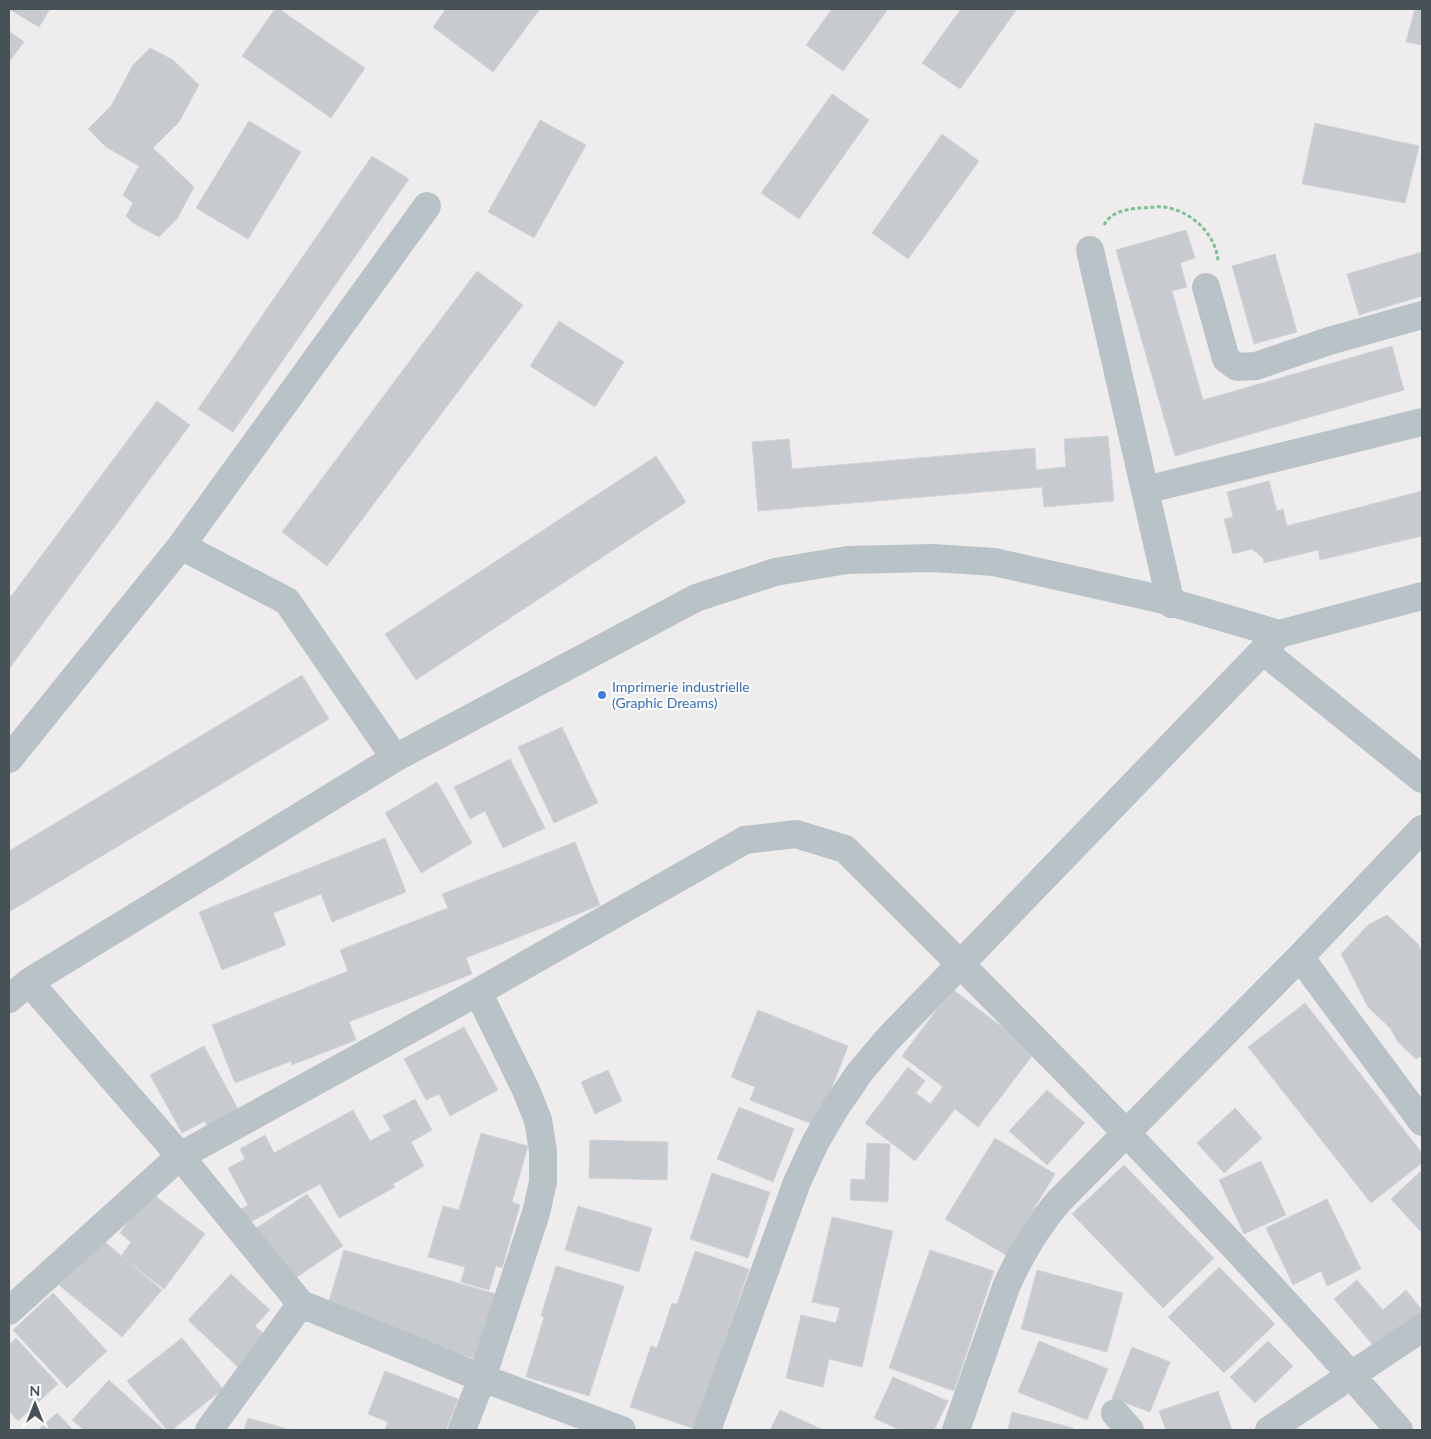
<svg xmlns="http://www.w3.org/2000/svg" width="1431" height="1439" viewBox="0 0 1431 1439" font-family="Lato,sans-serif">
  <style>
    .building { fill: #c7cacf; stroke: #d1d4d7 }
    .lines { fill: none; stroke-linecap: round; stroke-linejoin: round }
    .path { stroke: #7bc295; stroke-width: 3; stroke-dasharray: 4 2.5; stroke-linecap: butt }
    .minor { stroke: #b9c3c7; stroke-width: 28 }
    .shop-dot { fill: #3f7fe0; stroke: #fff; stroke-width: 2 }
    .labels { text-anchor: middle; stroke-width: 4; stroke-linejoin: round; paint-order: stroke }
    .shop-label { font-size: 14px; fill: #366cbe; stroke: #fff; text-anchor: start }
  </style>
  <rect width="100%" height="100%" fill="#efeced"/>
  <path class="building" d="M9,9H50L39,27Z
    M275,9H279L365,68L331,118L242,56Z
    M446,9H540L493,72L433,27Z
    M832,9H888L843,71L806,45Z
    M961,9H1017L960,89L922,63Z
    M1415,9H1422V45L1406,42Z
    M9,31L24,42L9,62Z
    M150,48L173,60L199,85L179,122L153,148L194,187L177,219L159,237L133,223L126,216L133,203L123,195L139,166L106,147L88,129L111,106L133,65Z
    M832,94L869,120L799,219L761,193Z
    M540,120L586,145L534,238L488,212Z
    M249,121L301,152L248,239L196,208Z
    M1315,123L1419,146L1405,203L1302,184Z
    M942,134L979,161L908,259L872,233Z
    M372,156L409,179L233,432L198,409Z
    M1186,230L1195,258L1180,263L1187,287L1172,291L1203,400L1392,346L1404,390L1175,456L1116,250Z
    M1422,252V296L1359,315L1347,274Z
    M1275,254L1297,332L1254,344L1232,266Z
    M477,271L523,305L327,566L282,532Z
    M559,321L624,362L595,407L530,366Z
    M157,401L190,425L9,669V599Z
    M1108,436L1114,501L1044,507L1042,487L758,511L752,442L789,439L792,469L1035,448L1036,470L1066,467L1064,439Z
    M656,456L686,502L416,680L385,634Z
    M1269,481L1277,511L1283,509L1287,526L1422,491V536L1320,560L1318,550L1264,563L1263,558L1252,549L1233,554L1224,519L1233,517L1227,492Z
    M302,675L329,719L9,912V851Z
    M562,727L598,803L554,823L518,747Z
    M510,759L545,828L503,848L485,811L470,819L454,787Z
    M437,782L472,843L421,873L385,813Z
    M385,838L406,892L332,922L321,894L273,913L286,945L222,970L199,912Z
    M575,842L600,905L466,958L472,974L349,1022L356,1040L292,1065L291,1061L235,1083L212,1025L348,971L340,950L448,908L442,894Z
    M1387,915L1418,944L1422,953V1056L1416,1059L1398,1042L1390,1028L1368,1007L1341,954L1368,925Z
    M952,989L1035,1052L978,1127L955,1109L915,1161L865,1123L908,1067L925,1081L916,1093L930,1104L943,1087L902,1056Z
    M1305,1003L1422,1153V1163L1371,1203L1248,1047Z
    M758,1010L848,1046L817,1126L750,1100L755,1087L731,1077Z
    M464,1027L498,1090L450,1116L439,1094L426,1100L404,1059Z
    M204,1046L239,1111L208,1128L205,1121L182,1133L150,1075Z
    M608,1070L622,1101L595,1114L581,1082Z
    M1047,1090L1085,1123L1047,1165L1009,1131Z
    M415,1099L432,1130L411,1142L424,1166L393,1184L395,1187L339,1218L320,1184L247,1224L239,1210L248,1205L228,1168L245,1159L240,1149L265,1135L274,1153L353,1110L370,1141L391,1130L383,1116Z
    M739,1107L794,1129L773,1182L717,1159Z
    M1235,1108L1262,1138L1224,1173L1197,1143Z
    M481,1133L528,1146L512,1202L520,1205L502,1268L496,1266L489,1290L461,1282L465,1267L428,1257L443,1206L459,1210Z
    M995,1138L1055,1174L1006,1255L945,1219Z
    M590,1140L668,1142L667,1180L589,1178Z
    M867,1143L890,1144L888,1202L850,1200L851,1179L865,1180Z
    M1261,1161L1286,1215L1244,1234L1219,1180Z
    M1124,1165L1214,1258L1163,1308L1072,1214Z
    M1422,1170V1233L1391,1199Z
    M712,1173L770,1192L748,1258L690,1239Z
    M150,1192L205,1234L164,1289L121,1256L131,1242L120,1233Z
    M307,1194L343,1246L291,1281L255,1229Z
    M1327,1199L1361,1269L1327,1286L1321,1271L1293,1285L1266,1228Z
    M578,1206L652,1228L639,1272L565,1250Z
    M832,1217L893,1231L862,1367L829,1359L823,1387L786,1378L801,1315L836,1323L840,1308L812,1302Z
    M99,1237L162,1290L122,1337L59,1285Z
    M344,1250L496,1294L477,1359L392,1334L327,1308Z
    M930,1250L994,1271L954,1391L889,1368Z
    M695,1251L749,1269L695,1429L630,1407L651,1346L657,1348L672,1303L677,1304Z
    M556,1266L624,1286L589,1396L526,1377L544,1317L541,1316Z
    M1219,1267L1275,1324L1224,1373L1168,1317Z
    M1037,1270L1123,1293L1107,1352L1021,1329Z
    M231,1274L270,1310L255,1326L268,1338L240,1369L188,1320Z
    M1357,1280L1383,1310L1406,1290L1422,1310V1324L1377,1350L1334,1299Z
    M53,1293L107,1351L67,1388L13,1330Z
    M16,1338L58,1384L18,1421L9,1411V1345Z
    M182,1338L223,1389L172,1430H167L127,1381Z
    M1039,1341L1108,1369L1087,1420L1018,1392Z
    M1268,1341L1293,1366L1255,1403L1230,1377Z
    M1132,1347L1170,1362L1150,1412L1112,1398Z
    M385,1371L458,1399L446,1430H385L388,1422L368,1414Z
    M893,1377L948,1401L934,1430H900L874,1418Z
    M109,1380L164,1430H84L72,1420Z
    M1218,1391L1232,1430H1166L1159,1411Z
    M780,1410L823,1430H770Z
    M1012,1412L1073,1428L1072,1430H1008Z
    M57,1413L73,1430H38Z
    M248,1418L291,1430H244Z"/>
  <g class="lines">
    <path class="path" d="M1104,225C1111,212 1126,209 1140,208C1148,208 1156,206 1164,207C1191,211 1215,233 1218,260"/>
    <path class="minor" d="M1090,250L1171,604
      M1206,287L1226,359L1237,367L1256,366L1329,341L1422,315
      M1145,490L1422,422
      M181,546L287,601L395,758
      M1263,651L1422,779
      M9,759L181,546L427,206
      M1300,957L1422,1122
      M29,982L180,1156L301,1304L482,1378L622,1430
      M9,999L29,982L395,758L696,598L775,572L847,560L933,558L994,562L1160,599L1279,634L1422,596
      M9,1311L180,1156L478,992L745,840L796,834L845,849C1035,1038 1224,1228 1399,1430
      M1115,1413L1130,1430
      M209,1430L301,1304
      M462,1430L482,1378L536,1213L543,1182V1151L538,1120L526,1090L478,992
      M707,1430L797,1182L815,1143L836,1107L860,1072L888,1039L1279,634
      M956,1430L1006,1287C1020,1255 1036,1228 1058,1202L1300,957L1422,829
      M1269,1430L1422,1328"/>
  </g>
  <circle class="shop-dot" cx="602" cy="695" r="5"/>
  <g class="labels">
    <g class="shop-label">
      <text x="612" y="692">Imprimerie industrielle<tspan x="612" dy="16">(Graphic Dreams)</tspan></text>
    </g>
  </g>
  <rect width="1431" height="1439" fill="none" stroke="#475257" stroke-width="20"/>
  <g transform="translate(35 1404)" stroke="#ffffff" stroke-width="4" paint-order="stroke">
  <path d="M0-4L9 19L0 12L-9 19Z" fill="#475257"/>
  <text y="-8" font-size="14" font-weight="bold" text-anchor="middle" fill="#475257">N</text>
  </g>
</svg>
